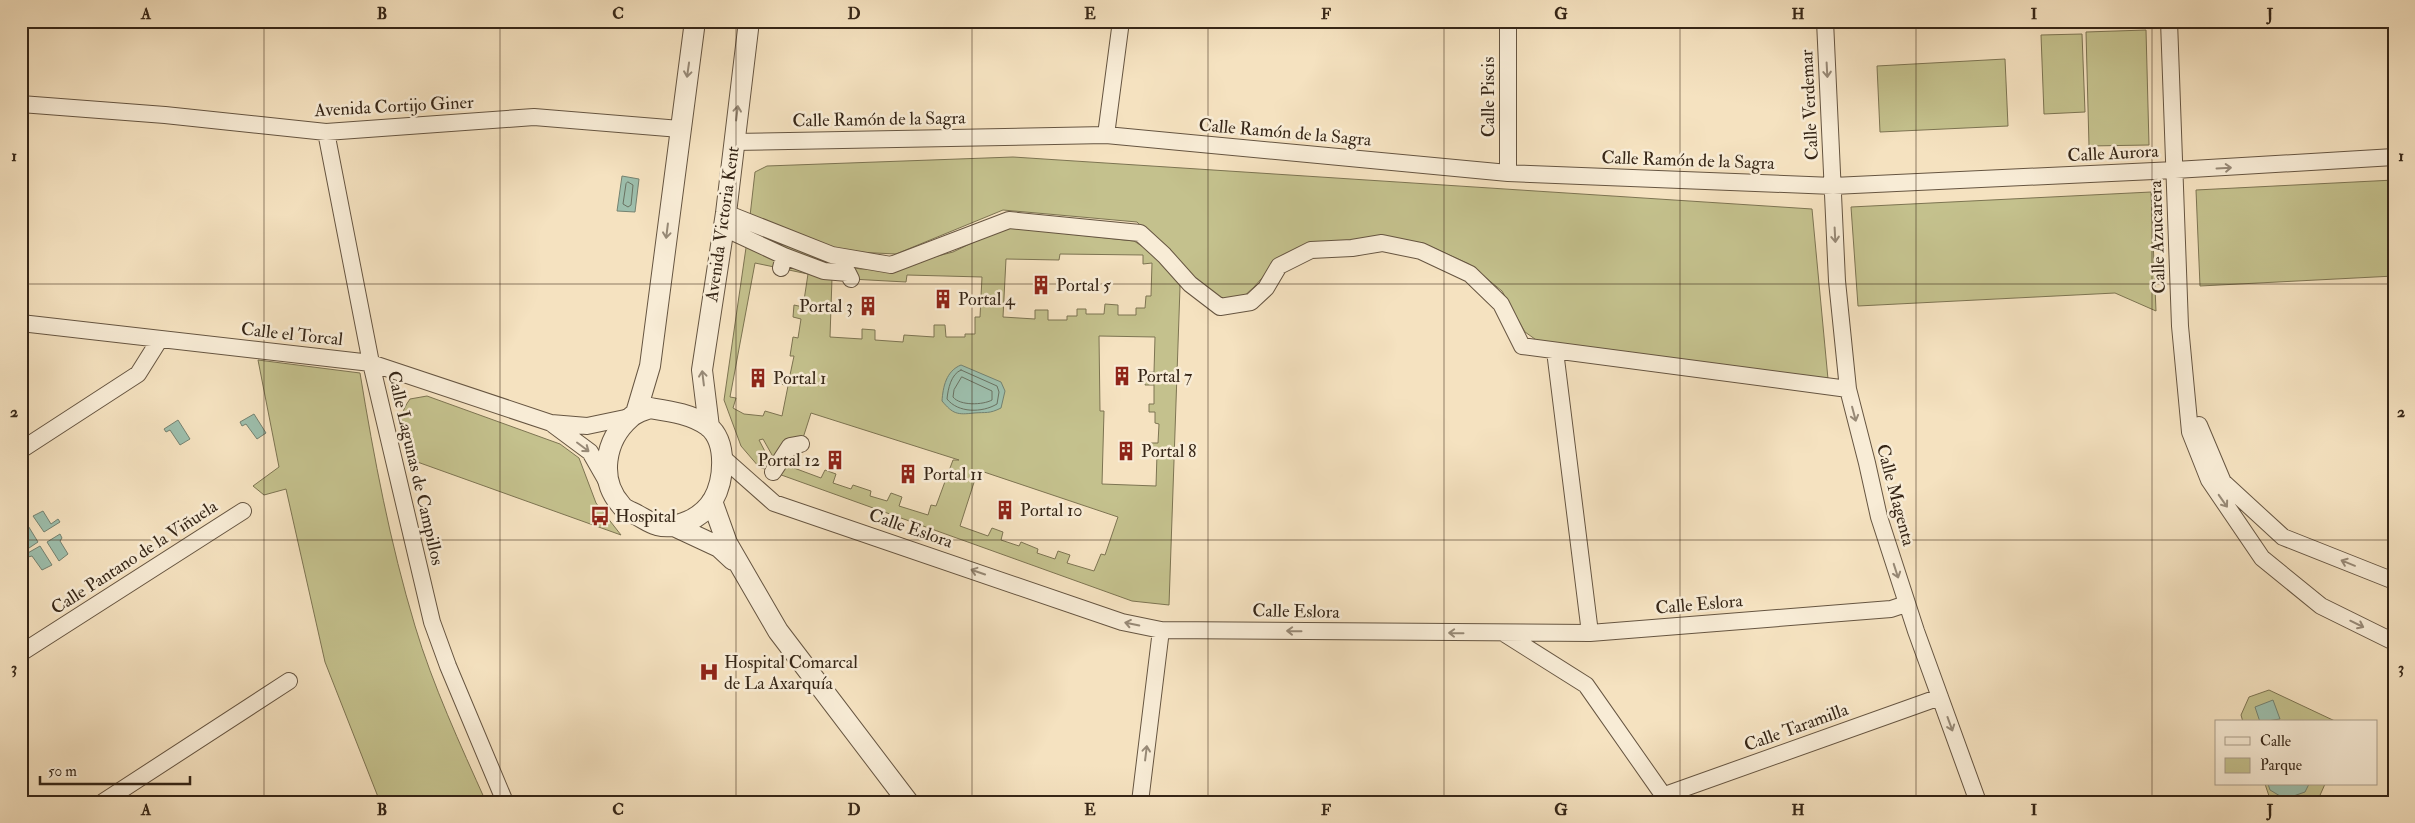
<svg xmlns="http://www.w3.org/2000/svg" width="2415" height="823" viewBox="0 0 2415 823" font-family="'IM FELL Double Pica',serif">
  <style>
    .green { fill: #c4c18d; stroke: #7d7452; fill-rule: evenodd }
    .water { fill: #9dbfad; stroke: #748271 }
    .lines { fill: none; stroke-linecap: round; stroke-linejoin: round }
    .shore { stroke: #6a7262; stroke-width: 1 }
    .minor-casing { stroke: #665541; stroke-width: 18 }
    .tertiary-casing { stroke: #665541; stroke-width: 22 }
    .minor { stroke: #f8ecd6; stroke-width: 16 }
    .tertiary { stroke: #f8ecd6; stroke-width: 20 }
    .oneway { stroke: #978976 }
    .grid { fill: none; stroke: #362617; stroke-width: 1; stroke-opacity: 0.55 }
    .labels { text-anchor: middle; stroke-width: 5; stroke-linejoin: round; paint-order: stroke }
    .street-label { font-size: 18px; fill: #362617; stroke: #f8ecd6 }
    .poi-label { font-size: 18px; fill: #362617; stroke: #f8ecd6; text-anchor: start }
    .neatline { fill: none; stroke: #362617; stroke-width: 2 }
    .grid-label { font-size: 16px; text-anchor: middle; font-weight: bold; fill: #362617 }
  </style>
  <rect width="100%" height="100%" fill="#f5e2c0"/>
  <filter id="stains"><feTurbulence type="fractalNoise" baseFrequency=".004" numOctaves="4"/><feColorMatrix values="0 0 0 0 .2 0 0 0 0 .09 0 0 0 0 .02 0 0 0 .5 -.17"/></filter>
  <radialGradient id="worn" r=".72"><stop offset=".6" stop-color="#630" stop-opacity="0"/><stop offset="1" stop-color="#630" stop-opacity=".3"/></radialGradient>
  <path class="green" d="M2146,30L2149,145L2089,146L2086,32Z
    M2082,34L2085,112L2044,114L2041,35Z
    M2005,59L2008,126L1880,132L1877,66Z
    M1013,157L1812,209L1828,379L1542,344L1525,332L1502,291L1469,264L1423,243L1383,238L1278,260L1254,287L1241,299H1223L1199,283L1137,222L1003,210L896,254L835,251L750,216L755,172L767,166Z
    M2394,180V276L2200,286L2196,190Z
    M2151,192L2156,311L2115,293L1858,306L1851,207Z
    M749,227L830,264L861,269L892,268L953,252L1005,227L1134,241L1176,268L1180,287L1169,605L1132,601L759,467L741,446L724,400ZM1060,254L1143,255V264L1152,263L1151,296H1146L1145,308H1136V315H1118V305L1105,304L1104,314H1086V309H1077V316H1067V320H1048V310H1035V319L1003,317L1006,259L1059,260ZM755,263L808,274L803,307L794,305L793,317L801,319L798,338L793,337L790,356H794L790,375L782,374L781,384L788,386L782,416L765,411L763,416L744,414L733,408L736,398L730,397ZM907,275L982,277L980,317H975V334H965V337H946L945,325H934V337L904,335L903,342L875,340V330L862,329V339L830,337L832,278L906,282ZM1099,336L1155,337L1154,372H1146L1145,385H1154V404H1149V412H1155V423L1159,424L1158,443H1149V453L1157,454L1156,486L1102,484L1104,411H1100ZM811,413L959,460H953L936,506L931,505L928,515L899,506L902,497L891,493L887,501L870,496L871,491L853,485L851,489L833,483L836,474L825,470L821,478L794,468L799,451L789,452L780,467L771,463L759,440L763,439L776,462L792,439L803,438ZM978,470L1118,517L1105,555L1101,554L1094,571L1067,563L1070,555L1058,551L1055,559L1037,553L1038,549L1021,542L1019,546L1001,540L1003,532L992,528L988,536L960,526Z
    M258,360L360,373C374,458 390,543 415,626C433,686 460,744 486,802H380L325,662L286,489L264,495L253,486L279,467Z
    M427,396L560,444L579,458L596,503L621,535L409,459C403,435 394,421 410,399Z
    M2269,690L2337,722H2243L2241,715L2249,697Z
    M2265,784H2325L2317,802H2271Z"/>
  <path class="water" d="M622,176L639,179L635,212L617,211Z
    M961,365L1001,382L1005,391L1001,408C989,414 986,412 974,413C957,415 953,414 942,401C943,387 946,371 961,365Z
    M254,414L266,433L257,439L246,424L242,426L240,422Z
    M178,420L190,439L180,445L170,430L166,432L164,429Z
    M43,511L51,524L58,519L60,522L44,532L33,516Z
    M27,524L38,542L29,548L21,537V527Z
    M60,534L62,538L60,541L68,554L59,561L47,542Z
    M40,546L52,565L42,570L32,556L28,557L26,554Z
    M2273,700L2280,719L2260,722L2255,707Z
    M2268,784H2309L2305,792L2285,799L2270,790Z"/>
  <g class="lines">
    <path class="shore" d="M628,182L633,185L631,205L628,207L623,204L626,184Z
      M961,370L997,386L999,392L997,404C982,413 958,413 947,399C948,389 951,374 961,370Z
      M962,377L992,391V400C983,405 960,406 953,397L954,390Z"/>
    <defs>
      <path id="minor" d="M1825,21L1837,281L1848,389L1867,463L1879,517L1916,631L1978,802
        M2169,21L2180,326L2190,432L2209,480L2262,558L2321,606L2394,642
        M21,104L165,115L326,132L534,117L680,129
        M326,132L371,363L432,622L448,666L505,802
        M1106,135L1121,21
        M733,142L1106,135L1508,173L1833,186L2175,170L2394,157
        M1508,173V21
        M726,213L832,255L891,265L1009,220L1140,233L1164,255L1190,284L1220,307L1251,302L1266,288L1279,266L1311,250L1352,248L1382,243L1421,251L1470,274L1501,304L1522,346L1848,389
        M724,228L784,256L781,268
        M784,256L824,271L848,273L851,279
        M21,323L371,363L551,423L587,426L630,417
        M1555,351L1590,633
        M551,423L590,452L606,480
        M2199,425L2223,482L2283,537L2394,581
        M21,450L138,374L160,339
        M722,457L774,503L1122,622L1161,630L1590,633L1891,609L1906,604
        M773,472L790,446L801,444
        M1505,634L1586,685L1668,802
        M21,653L243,511
        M1665,795L1940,697
        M103,802L289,681
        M1140,802L1161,630"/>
      <path id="tertiary" d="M650,408C669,411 692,414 708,426C728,442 724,481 713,500C702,518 677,530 657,525C650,523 643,518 637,515C632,512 624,510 621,505C598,479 605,440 630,418C636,412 643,411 650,408Z
        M636,413L650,366L695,21
        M709,427L702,370L726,213L749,21
        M712,501L727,543L778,631L908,802
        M674,526L719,547L733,560"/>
    </defs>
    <use href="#minor" class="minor-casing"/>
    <use href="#tertiary" class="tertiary-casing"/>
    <use href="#minor" class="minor"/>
    <use href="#tertiary" class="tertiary"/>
  </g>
  <defs><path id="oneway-shaft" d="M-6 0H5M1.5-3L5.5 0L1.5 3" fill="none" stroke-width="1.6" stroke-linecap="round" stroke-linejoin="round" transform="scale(1.25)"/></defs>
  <g class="oneway">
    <use href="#oneway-shaft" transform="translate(688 70) rotate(98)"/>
    <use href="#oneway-shaft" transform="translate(1827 70) rotate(87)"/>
    <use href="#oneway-shaft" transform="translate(737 113) rotate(-83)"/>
    <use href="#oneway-shaft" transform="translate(2224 168) rotate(-3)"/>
    <use href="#oneway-shaft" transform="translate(667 231) rotate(97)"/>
    <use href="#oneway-shaft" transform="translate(1835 235) rotate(87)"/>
    <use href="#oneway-shaft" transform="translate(703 378) rotate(-97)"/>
    <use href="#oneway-shaft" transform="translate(1854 414) rotate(75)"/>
    <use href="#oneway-shaft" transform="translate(583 447) rotate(37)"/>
    <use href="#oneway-shaft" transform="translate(2223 501) rotate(55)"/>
    <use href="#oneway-shaft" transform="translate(2348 563) rotate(-158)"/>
    <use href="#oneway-shaft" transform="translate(1896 571) rotate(72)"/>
    <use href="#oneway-shaft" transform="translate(978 572) rotate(-161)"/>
    <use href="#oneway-shaft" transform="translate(1132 624) rotate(-168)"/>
    <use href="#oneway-shaft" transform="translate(2357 624) rotate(26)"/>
    <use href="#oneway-shaft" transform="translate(1294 631) rotate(-179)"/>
    <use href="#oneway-shaft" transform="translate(1456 633) rotate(-179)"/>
    <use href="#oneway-shaft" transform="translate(1950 724) rotate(70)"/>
    <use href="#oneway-shaft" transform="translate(1146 753) rotate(-83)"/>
  </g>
  <path class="grid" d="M264,21V802M500,21V802M736,21V802M972,21V802M1208,21V802M1444,21V802M1680,21V802M1916,21V802M2152,21V802M21,284H2394M21,540H2394"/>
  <defs>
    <symbol id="building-bare" viewBox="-9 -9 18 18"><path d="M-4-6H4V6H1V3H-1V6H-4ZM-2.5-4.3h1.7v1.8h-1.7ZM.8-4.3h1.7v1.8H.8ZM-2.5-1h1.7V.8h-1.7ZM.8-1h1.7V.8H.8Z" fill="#8f2418" stroke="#f8ecd6" stroke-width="2.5" paint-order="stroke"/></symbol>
    <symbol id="bus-bare" viewBox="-9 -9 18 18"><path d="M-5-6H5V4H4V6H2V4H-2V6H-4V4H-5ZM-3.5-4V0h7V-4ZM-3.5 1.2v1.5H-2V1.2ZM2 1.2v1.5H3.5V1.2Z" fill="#8f2418" stroke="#f8ecd6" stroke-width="2.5" paint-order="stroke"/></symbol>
    <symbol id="hospital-bare" viewBox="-9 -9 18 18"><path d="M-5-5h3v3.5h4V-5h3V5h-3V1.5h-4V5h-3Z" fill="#8f2418" stroke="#f8ecd6" stroke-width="2.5" paint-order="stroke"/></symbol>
  </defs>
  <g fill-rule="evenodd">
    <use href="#building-bare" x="1027" y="271" width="28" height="28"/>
    <use href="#building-bare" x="929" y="285" width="28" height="28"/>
    <use href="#building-bare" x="854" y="292" width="28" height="28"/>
    <use href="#building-bare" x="1108" y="362" width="28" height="28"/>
    <use href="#building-bare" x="744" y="364" width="28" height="28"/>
    <use href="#building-bare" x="1112" y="437" width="28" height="28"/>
    <use href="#building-bare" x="821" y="446" width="28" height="28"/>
    <use href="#building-bare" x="894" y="460" width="28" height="28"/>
    <use href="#building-bare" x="991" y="496" width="28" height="28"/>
    <use href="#bus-bare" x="586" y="502" width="28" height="28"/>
    <use href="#hospital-bare" x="695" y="658" width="28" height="28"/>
  </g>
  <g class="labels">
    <g class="street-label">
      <text transform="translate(1488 97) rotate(-90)" y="6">Calle Piscis</text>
      <text transform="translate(1809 105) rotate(-93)" y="6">Calle Verdemar</text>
      <text transform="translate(394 106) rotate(-3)" y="6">Avenida Cortijo Giner</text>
      <text transform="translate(879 119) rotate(-1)" y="6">Calle Ramón de la Sagra</text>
      <text transform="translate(1285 132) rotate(5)" y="6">Calle Ramón de la Sagra</text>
      <text transform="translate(2113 153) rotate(-3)" y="6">Calle Aurora</text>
      <text transform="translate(1688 160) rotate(2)" y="6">Calle Ramón de la Sagra</text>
      <text transform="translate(722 224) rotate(-82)" y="6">Avenida Victoria Kent</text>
      <text transform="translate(2157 237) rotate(-92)" y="6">Calle Azucarera</text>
      <text transform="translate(292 334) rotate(6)" y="6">Calle el Torcal</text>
      <text transform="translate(416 468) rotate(77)" y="6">Calle Lagunas de Campillos</text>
      <text transform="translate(1896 495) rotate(75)" y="6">Calle Magenta</text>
      <text transform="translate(911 528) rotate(19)" y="6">Calle Eslora</text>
      <text transform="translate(134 557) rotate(-33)" y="6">Calle Pantano de la Viñuela</text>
      <text transform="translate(1699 604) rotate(-5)" y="6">Calle Eslora</text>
      <text transform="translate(1296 611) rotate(1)" y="6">Calle Eslora</text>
      <text transform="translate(1796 727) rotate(-20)" y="6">Calle Taramilla</text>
    </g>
    <g class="poi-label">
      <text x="1056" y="291">Portal 5</text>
      <text x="958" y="305">Portal 4</text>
      <text x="853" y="312" text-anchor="end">Portal 3</text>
      <text x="1137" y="382">Portal 7</text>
      <text x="773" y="384">Portal 1</text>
      <text x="1141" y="457">Portal 8</text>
      <text x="820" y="466" text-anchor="end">Portal 12</text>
      <text x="923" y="480">Portal 11</text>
      <text x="1020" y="516">Portal 10</text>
      <text x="615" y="522">Hospital</text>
      <text x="724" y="668">Hospital Comarcal<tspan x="724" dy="21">de La Axarquía</tspan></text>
    </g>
  </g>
  <rect width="2415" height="823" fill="none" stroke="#f5e2c0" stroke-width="55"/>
  <rect x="2215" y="720" width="162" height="65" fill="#f8ecd6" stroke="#aa9d8a"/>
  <rect x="2225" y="737" width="25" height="8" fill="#f8ecd6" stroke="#aa9d8a"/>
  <text x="2260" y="746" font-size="15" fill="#362617">Calle</text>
  <rect x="2225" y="758" width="25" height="15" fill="#c4c18d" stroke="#aa9d8a"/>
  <text x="2260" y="770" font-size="15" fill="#362617">Parque</text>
  <path d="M40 776v8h150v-8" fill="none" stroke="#362617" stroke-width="2.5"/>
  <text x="48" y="776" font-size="15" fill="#362617" stroke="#f8ecd6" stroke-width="4" paint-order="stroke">50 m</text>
  <rect x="28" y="28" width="2360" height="768" class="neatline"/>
  <g class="grid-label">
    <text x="146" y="19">A</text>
    <text x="382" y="19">B</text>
    <text x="618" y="19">C</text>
    <text x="854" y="19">D</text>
    <text x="1090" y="19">E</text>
    <text x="1326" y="19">F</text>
    <text x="1561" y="19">G</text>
    <text x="1798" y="19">H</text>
    <text x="2034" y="19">I</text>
    <text x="2270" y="19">J</text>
    <text x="14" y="161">1</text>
    <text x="2401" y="161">1</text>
    <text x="14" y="417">2</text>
    <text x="2401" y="417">2</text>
    <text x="14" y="673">3</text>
    <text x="2401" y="673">3</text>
    <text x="146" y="815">A</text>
    <text x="382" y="815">B</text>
    <text x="618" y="815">C</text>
    <text x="854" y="815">D</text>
    <text x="1090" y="815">E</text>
    <text x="1326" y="815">F</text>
    <text x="1561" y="815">G</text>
    <text x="1798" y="815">H</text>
    <text x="2034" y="815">I</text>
    <text x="2270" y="815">J</text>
  </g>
  <rect width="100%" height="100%" filter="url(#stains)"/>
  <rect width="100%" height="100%" fill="url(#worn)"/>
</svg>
